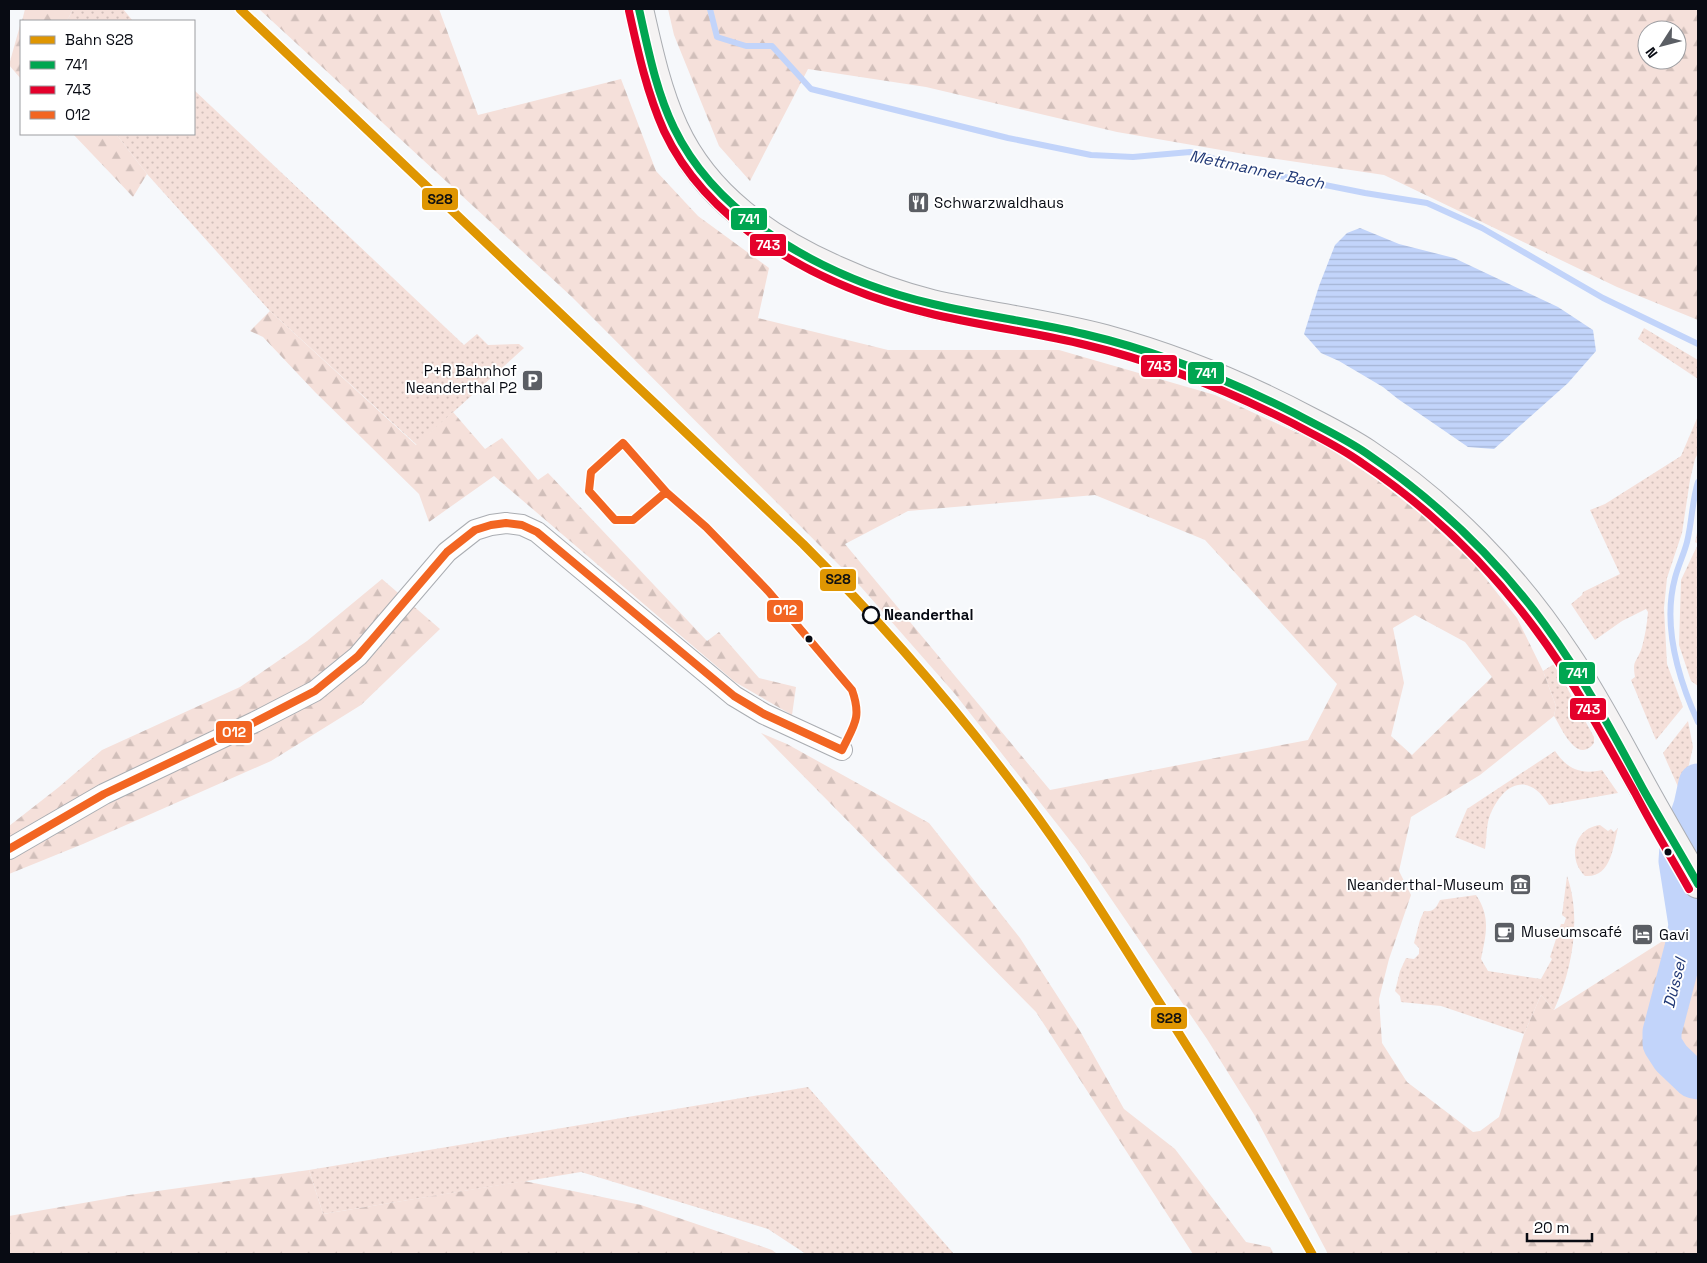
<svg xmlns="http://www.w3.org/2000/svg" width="1707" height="1263" viewBox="0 0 1707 1263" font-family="'Space Grotesk',sans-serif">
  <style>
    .grass { fill: url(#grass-dots) }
    .forest { fill: url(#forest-firs); fill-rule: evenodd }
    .water { fill: url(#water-rules) }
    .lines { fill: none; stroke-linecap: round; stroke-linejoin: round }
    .stream { stroke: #c2d4fa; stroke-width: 6 }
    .river { stroke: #c2d4fa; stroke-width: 39 }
    .minor-casing { stroke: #aaadb2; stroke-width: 22 }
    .secondary-casing { stroke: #aaadb2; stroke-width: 30 }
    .minor { stroke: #fefefe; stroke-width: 20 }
    .secondary { stroke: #f5f3f3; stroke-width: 28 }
    .bus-1-casing { stroke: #fff; stroke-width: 11 }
    .bus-2-casing { stroke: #fff; stroke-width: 11 }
    .bus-3-casing { stroke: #fff; stroke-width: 11 }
    .bus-1 { stroke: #00a651; stroke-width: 8 }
    .bus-2 { stroke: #e4002b; stroke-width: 8 }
    .bus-3 { stroke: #f26522; stroke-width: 8 }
    .rail-1-casing { stroke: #fff; stroke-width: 12 }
    .rail-1 { stroke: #df9602; stroke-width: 9 }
    .stop-dot { fill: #fff; stroke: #080b13; stroke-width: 2.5 }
    .bus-dot { fill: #080b13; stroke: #fff; stroke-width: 2 }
    .labels { text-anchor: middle; stroke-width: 4; stroke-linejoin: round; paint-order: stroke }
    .poi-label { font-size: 15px; fill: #080b13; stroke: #fff; text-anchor: start }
    .stop-label { font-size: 15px; font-weight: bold; fill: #080b13; stroke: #fff; text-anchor: start }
    .water-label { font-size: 16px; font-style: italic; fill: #223a77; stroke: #fff }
    .line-badge { stroke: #fff; stroke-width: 2 }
    .badge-label { font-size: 14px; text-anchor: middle; font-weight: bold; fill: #fff }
    .pale-badge-label { font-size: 14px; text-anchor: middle; font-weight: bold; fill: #111 }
  </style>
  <defs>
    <pattern id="grass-dots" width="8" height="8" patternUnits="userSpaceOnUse" patternTransform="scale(1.25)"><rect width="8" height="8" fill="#f5e0da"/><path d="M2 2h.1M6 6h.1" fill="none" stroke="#d1bfba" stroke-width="1.8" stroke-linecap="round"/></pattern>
    <pattern id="forest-firs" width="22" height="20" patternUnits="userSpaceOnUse" patternTransform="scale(1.25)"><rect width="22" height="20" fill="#f5e0da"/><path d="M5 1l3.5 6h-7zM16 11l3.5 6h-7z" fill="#d1bfba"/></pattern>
    <pattern id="water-rules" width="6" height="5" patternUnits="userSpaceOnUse" patternTransform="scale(1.25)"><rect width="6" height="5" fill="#c2d4fa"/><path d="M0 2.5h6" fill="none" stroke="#a5b5d5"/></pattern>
  </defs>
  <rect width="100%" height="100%" fill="#f6f8fb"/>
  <path class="grass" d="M73,9H123L133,21H67Z
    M194,90L464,345L477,334L488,345L519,344L524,348L417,445L270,311L147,174L116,134H194Z
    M1644,328L1698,360V379L1638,339Z
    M1698,416V453L1695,459L1690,480L1682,533L1667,578L1664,608L1667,664L1683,707L1656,740L1631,680L1635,677C1632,659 1637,663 1642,647C1645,636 1647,624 1648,612L1646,609L1622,621L1595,640L1571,604L1582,595L1583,592L1620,574L1590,510L1605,504L1681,456Z
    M1698,528V686L1691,681L1679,645L1681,580L1698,544L1695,542Z
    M1554,664L1594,737V743C1577,765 1562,729 1554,716L1556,706L1543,671Z
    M1688,721L1693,747L1688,769L1684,796L1679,789L1663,753Z
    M1555,751C1567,769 1581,775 1602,770L1618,793L1549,805C1527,769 1501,785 1489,818C1486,828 1487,839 1485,849L1455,837L1467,809Z
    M1600,825L1608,831L1611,829L1614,832L1618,828C1613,847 1611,878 1585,876C1567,859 1574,828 1600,825Z
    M1567,876C1582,918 1572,971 1554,1010L1541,995L1524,1034L1441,1006L1401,1002L1400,996L1395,991L1400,971L1406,958L1414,959L1419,954V948L1414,943L1420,920L1424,911C1434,912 1436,908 1440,900L1476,895C1491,917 1486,934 1481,959L1488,971L1541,979L1552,959L1550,957L1561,924H1564L1566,918L1562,915Z
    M808,1087L954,1254H806L768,1229L581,1172L323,1214L309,1170Z"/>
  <path class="forest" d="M25,9H73L67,21H22Z
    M259,9H439L478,115L621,79L656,171L698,216L769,268L758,318L888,350H1059L1215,395L1324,445L1380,482L1423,516L1475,565L1517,618L1543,671L1556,706L1554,716L1480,775L1411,817L1399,871L1411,895L1389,959L1379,999L1382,1043L1407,1082L1473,1132L1480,1131L1499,1117L1524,1034L1541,995L1554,1010L1669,937L1694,936L1698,942V1254H1328L1255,1116L1207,1039L1079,852L955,694L861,587L572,297ZM1095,495L1205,540L1337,684L1308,740L1050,790L845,544L908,511ZM1415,615L1465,642L1492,677L1412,755L1391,736L1404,683L1393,628Z
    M668,9H1698V320L1617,287L1384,175L1250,155L1117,132L926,87L808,69L750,181L719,146L674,35ZM1647,30H1677V60H1647Z
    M21,22V79L9,65Z
    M73,134H116L147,174L133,197Z
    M270,311L416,445L453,412L485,449L502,438L538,480L548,473L707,641L719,632L759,678L796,687L792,715L735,682L494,476L429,522L419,494L315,392L263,337L250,331Z
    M382,579L440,629L361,705L271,761L83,844L9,874V826L59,787L102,750L240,687L307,641Z
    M761,733L787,744L929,823L1020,938L1080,1031L1124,1109L1175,1149L1246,1242L1270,1247L1274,1254H1193L1036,1012Z
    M309,1170L323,1214L524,1181L641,1205L772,1250L777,1254H9V1216L129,1195Z"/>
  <path class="water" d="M1360,228L1399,244L1454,258L1558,307L1593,330L1596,351L1568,383L1494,449L1468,447L1398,399L1383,387L1339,361L1321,353L1304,334L1319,286L1335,245L1347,233Z"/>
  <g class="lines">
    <path class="stream" d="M710,9L717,37L746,46H772L811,89L1008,138L1091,155L1133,157L1190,152L1260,172L1365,193L1427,203L1482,228L1603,298L1698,344
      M1698,482C1692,501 1692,522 1687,542C1684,554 1678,566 1675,578C1662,626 1678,678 1698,722"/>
    <path class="river" d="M1698,783L1693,806L1679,846L1678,861L1688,925L1684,948L1662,1032V1044L1671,1058L1693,1079L1698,1080"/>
    <defs>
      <path id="minor" d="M9,849L104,794L255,722L315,691L358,656L447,552L475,530L491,525L506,523L522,525L537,532L734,696L764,714L842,750"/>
      <path id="secondary" d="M639,9C648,49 657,91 674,128C706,198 769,240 836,270C867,284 899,296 932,304C990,317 1048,324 1105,339C1174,358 1245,387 1309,421C1328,431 1348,441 1366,453C1445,505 1514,576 1566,655C1592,693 1614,735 1636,775C1656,812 1677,848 1698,884"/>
    </defs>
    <use href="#minor" class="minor-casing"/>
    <use href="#secondary" class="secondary-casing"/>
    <use href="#minor" class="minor"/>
    <use href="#secondary" class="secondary"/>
    <defs>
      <path id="bus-1" d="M639,9C648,49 656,91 674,128C720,223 834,281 933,304C983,316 1034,322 1084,334C1157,351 1229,380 1296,414C1320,427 1344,438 1366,453C1435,500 1496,558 1545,625C1583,677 1613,733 1643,789C1661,821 1680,852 1698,884"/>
      <path id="bus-2" d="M629,11C638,52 647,93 664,131C710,229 826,289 928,313C980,326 1034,332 1086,345C1157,362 1227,390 1292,423C1316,436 1340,447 1362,463C1429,508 1488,565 1536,630C1574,681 1604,738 1635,793C1652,826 1671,857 1689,889"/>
      <path id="bus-3" d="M623,443L666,492L633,520H615L589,491L591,472Z
        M666,492L706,527L768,591L852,690C862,718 854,725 842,750
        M9,849L104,794L255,722L315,691L358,656L447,552L475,530L491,525L506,523L522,525L537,532L734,696L764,714L842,750"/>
    </defs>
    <use href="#bus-1" class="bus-1-casing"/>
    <use href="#bus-2" class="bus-2-casing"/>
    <use href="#bus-3" class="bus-3-casing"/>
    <use href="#bus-1" class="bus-1"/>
    <use href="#bus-2" class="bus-2"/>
    <use href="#bus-3" class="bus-3"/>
    <defs>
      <path id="rail-1" d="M240,9L803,544C883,624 957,709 1025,800C1076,868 1120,941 1166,1013C1216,1092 1266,1172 1312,1254"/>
    </defs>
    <use href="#rail-1" class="rail-1-casing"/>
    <use href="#rail-1" class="rail-1"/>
  </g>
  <defs>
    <symbol id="restaurant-square" viewBox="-11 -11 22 22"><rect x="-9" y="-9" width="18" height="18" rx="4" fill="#5b5e64" stroke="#fff"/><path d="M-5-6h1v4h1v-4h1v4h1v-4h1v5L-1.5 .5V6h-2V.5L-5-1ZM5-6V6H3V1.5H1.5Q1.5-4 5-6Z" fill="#fff"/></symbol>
    <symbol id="parking-square" viewBox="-11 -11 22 22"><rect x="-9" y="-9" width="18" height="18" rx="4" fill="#5b5e64" stroke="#fff"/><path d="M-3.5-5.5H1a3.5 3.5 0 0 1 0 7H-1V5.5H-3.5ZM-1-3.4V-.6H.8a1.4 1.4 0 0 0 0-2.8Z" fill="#fff"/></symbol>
    <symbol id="museum-square" viewBox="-11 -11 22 22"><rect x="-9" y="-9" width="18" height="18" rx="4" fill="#5b5e64" stroke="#fff"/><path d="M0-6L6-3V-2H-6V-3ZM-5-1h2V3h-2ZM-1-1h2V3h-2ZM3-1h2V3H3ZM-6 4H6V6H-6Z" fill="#fff"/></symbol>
    <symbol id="cafe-square" viewBox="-11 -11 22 22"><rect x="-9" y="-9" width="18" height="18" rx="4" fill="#5b5e64" stroke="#fff"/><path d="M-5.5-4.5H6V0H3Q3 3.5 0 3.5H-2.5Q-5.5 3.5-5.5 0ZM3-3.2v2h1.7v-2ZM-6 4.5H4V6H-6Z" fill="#fff"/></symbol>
    <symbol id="hotel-square" viewBox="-11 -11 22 22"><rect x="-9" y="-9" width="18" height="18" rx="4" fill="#5b5e64" stroke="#fff"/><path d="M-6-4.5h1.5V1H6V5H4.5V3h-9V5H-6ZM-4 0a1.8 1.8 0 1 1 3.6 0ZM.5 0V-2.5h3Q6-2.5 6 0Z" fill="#fff"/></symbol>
  </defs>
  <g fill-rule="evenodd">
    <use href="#restaurant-square" x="906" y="190" width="25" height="25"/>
    <use href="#parking-square" x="520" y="368" width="25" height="25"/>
    <use href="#museum-square" x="1508" y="872" width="25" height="25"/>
    <use href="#cafe-square" x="1492" y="920" width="25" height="25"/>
    <use href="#hotel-square" x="1630" y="922" width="25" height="25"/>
  </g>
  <circle class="stop-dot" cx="871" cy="615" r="8"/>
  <g class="bus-dot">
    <circle cx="809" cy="639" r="4.5"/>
    <circle cx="1668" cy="852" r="4.5"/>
  </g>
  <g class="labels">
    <g class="poi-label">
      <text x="934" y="208">Schwarzwaldhaus</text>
      <text x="517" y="376" text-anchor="end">P+R Bahnhof<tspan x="517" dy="17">Neanderthal P2</tspan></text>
      <text x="1504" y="890" text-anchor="end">Neanderthal-Museum</text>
      <text x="1521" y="937">Museumscafé</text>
      <text x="1659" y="940">Gavi</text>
    </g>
    <g class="stop-label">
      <text x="884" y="620">Neanderthal</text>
    </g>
    <g class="water-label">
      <text transform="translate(1257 169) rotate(12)" y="6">Mettmanner Bach</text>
      <text transform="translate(1674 983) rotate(-76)" y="6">Düssel</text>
    </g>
  </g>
  <g class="line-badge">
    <rect x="421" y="187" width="38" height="24" rx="5" fill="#df9602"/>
    <rect x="730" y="207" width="38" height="24" rx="5" fill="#00a651"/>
    <rect x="749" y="233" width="38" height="24" rx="5" fill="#e4002b"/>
    <rect x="1140" y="354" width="38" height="24" rx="5" fill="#e4002b"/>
    <rect x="1187" y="361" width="38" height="24" rx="5" fill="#00a651"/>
    <rect x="819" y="568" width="38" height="24" rx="5" fill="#df9602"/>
    <rect x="766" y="599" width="38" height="24" rx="5" fill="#f26522"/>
    <rect x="1558" y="661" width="38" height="24" rx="5" fill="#00a651"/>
    <rect x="1569" y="697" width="38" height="24" rx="5" fill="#e4002b"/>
    <rect x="215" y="720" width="38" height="24" rx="5" fill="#f26522"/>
    <rect x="1150" y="1006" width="38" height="24" rx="5" fill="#df9602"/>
  </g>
  <g class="badge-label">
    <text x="749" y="224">741</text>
    <text x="768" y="250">743</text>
    <text x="1159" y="371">743</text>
    <text x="1206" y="378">741</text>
    <text x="785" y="615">O12</text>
    <text x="1577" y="678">741</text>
    <text x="1588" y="714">743</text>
    <text x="234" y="737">O12</text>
  </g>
  <g class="pale-badge-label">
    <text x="440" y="204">S28</text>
    <text x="838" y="584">S28</text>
    <text x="1169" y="1023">S28</text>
  </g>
  <rect width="1707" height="1263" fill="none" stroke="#080b13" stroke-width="20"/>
  <rect x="20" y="20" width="175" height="115" fill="#ffffff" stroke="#9c9da1"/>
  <rect x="30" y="36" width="25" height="8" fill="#df9602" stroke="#9c9da1"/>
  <text x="65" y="45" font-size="15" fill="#080b13">Bahn S28</text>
  <rect x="30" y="61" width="25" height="8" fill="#00a651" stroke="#9c9da1"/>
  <text x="65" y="70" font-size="15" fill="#080b13">741</text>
  <rect x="30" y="86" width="25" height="8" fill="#e4002b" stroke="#9c9da1"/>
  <text x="65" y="95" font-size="15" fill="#080b13">743</text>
  <rect x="30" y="111" width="25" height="8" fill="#f26522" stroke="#9c9da1"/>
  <text x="65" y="120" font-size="15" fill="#080b13">O12</text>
  <g transform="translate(1662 45) rotate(234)"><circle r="24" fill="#ffffff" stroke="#9c9da1"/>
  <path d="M0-4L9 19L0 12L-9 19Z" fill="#5b5e64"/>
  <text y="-8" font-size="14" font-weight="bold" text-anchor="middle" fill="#080b13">N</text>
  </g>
  <path d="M1527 1233v8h65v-8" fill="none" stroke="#080b13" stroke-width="2.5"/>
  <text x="1534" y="1233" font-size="15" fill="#080b13" stroke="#ffffff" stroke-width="4" paint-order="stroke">20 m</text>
</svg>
